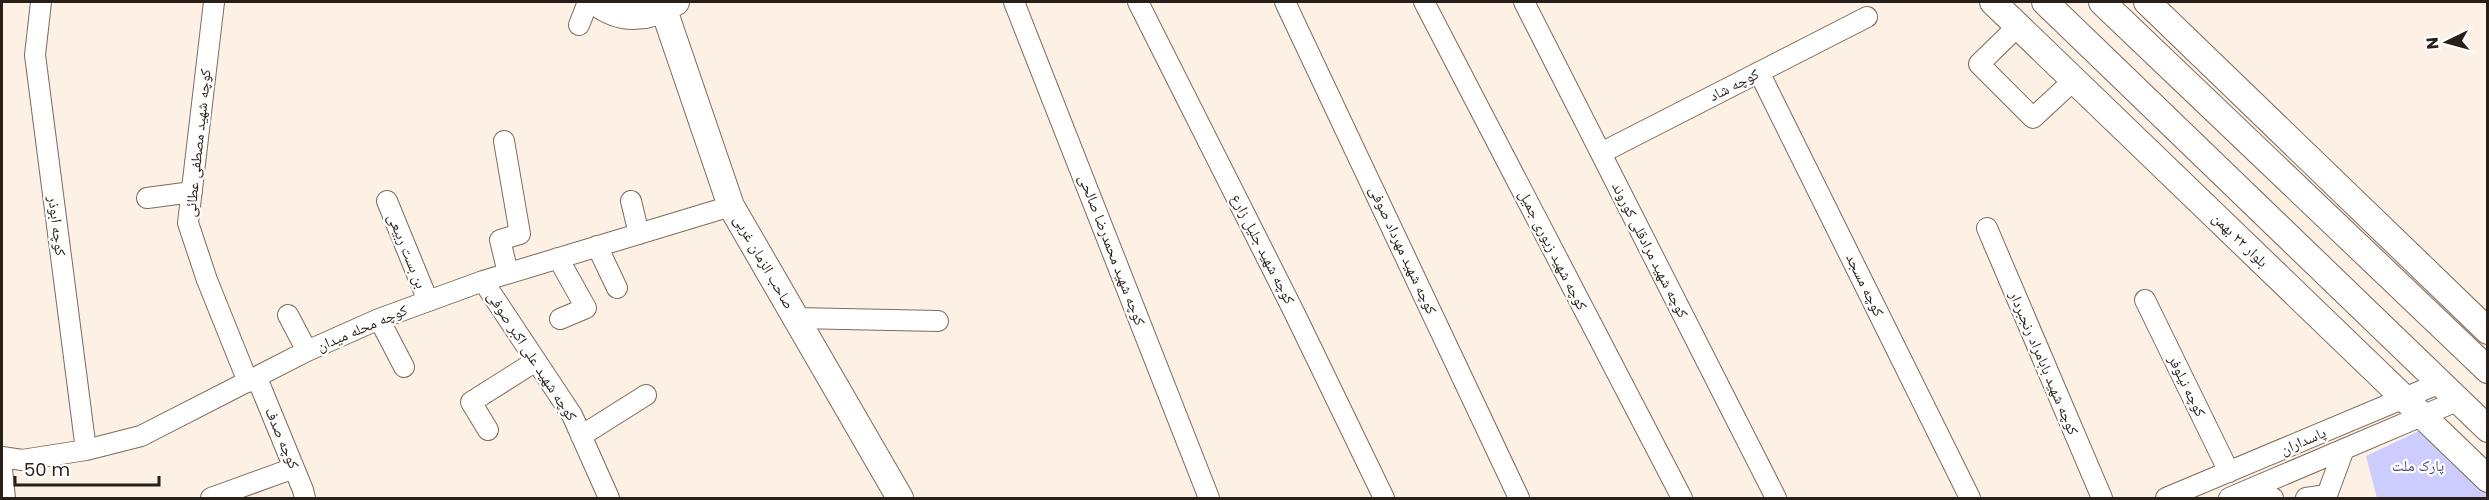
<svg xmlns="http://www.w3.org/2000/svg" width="2489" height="500" viewBox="0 0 2489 500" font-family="Poppins,'Noto Naskh Arabic',sans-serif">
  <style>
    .green { fill: #cccdfe }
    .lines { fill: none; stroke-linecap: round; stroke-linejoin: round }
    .minor-casing { stroke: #7d6b5a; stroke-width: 22 }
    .major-casing { stroke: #7d6b5a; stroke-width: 28 }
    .minor { stroke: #fff; stroke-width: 20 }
    .major { stroke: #fff; stroke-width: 26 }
    .labels { text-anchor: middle; stroke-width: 4.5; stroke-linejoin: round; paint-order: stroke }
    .street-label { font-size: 15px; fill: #271f18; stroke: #fff }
    .park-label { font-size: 15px; fill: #494583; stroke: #fff }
  </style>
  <rect width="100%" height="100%" fill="#fdf0e4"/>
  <path class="green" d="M2425,428L2487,492V498H2377L2366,456Z"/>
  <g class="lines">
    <defs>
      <path id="minor" d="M41,2L35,55L86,450
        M214,2L188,223L207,280L248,382
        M1014,2L1209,498
        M1138,2L1294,312L1384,498
        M1285,2L1519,498
        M1424,2L1682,498
        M1524,2L1776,498
        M579,25L588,2
        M2018,26L1979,64L2033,118L2074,80
        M1759,72L1970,498
        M504,141L520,234L500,240L508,273
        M1601,153L1867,17
        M147,198L192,192
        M387,201L428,301
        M631,201L639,234
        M1987,228L2102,498
        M597,246L617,288
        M558,258L586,308L560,319
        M483,281L572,415L609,498
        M2145,300L2229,472
        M288,315L307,351
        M796,318L938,321
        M379,319L404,367
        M257,378L303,490L305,498
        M488,430L471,402L536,361
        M581,436L646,395
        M2,457L22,460L86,450L141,436L307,351L379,319L483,281L731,206
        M2,469L5,498
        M2254,488L2273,498
        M211,498L294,468
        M2166,498L2440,383
        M2229,498L2457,401
        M2306,498L2327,495L2344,449"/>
      <path id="major" d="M596,2C621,22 650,19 676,2
        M1993,2L2488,479
        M2045,2L2488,429
        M2102,2L2488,370
        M2147,2L2488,331
        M664,10L731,206L900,498"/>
    </defs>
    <use href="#minor" class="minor-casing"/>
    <use href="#major" class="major-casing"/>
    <use href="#minor" class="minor"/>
    <use href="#major" class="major"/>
  </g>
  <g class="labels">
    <g class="street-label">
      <text transform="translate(1734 85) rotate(-27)" y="5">کوچه شاد</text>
      <text transform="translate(198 143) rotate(-84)" y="5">کوچه شهید مصطفی عطائی</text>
      <text transform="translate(57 226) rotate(83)" y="5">کوچه ابوذر</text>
      <text transform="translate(2240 240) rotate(44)" y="5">بلوار ۲۲ بهمن</text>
      <text transform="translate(1263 249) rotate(63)" y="5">کوچه شهید جلیل زارع</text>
      <text transform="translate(1112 250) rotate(69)" y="5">کوچه شهید محمدرضا صالحی</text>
      <text transform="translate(1403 250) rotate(65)" y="5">کوچه شهید مهرداد صوفی</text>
      <text transform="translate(1553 250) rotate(63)" y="5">کوچه شهید زیوری جمیل</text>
      <text transform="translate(1650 250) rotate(63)" y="5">کوچه شهید مرادقلی کوروند</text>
      <text transform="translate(407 251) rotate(68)" y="5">بن بست ربیعی</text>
      <text transform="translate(764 262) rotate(60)" y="5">صاحب الزمان غربی</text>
      <text transform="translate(1865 285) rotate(64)" y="5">کوچه مسجد</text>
      <text transform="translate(362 328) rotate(-23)" y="5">کوچه محله میدان</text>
      <text transform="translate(532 356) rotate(57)" y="5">کوچه شهید علی اکبر صوفی</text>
      <text transform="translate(2044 363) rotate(67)" y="5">کوچه شهید بابامراد رنجبردار</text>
      <text transform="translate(2187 386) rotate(64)" y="5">کوچه نیلوفر</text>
      <text transform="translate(282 438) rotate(67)" y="5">کوچه صدف</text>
      <text transform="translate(2303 441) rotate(-23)" y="5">پاسداران</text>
    </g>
    <g class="park-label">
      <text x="2418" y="471">پارک ملت</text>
    </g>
  </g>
  <rect width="2489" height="500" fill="none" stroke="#271f18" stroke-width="6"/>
  <g transform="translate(2447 42) rotate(265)" stroke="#ffffff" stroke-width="4.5" paint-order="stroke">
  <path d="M0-4.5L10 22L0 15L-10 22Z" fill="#271f18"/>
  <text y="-9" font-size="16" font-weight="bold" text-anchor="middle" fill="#271f18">N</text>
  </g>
  <path d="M15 476v9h144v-9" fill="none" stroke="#271f18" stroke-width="3"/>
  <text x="24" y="476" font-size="18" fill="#271f18" stroke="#ffffff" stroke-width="4.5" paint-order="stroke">50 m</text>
</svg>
